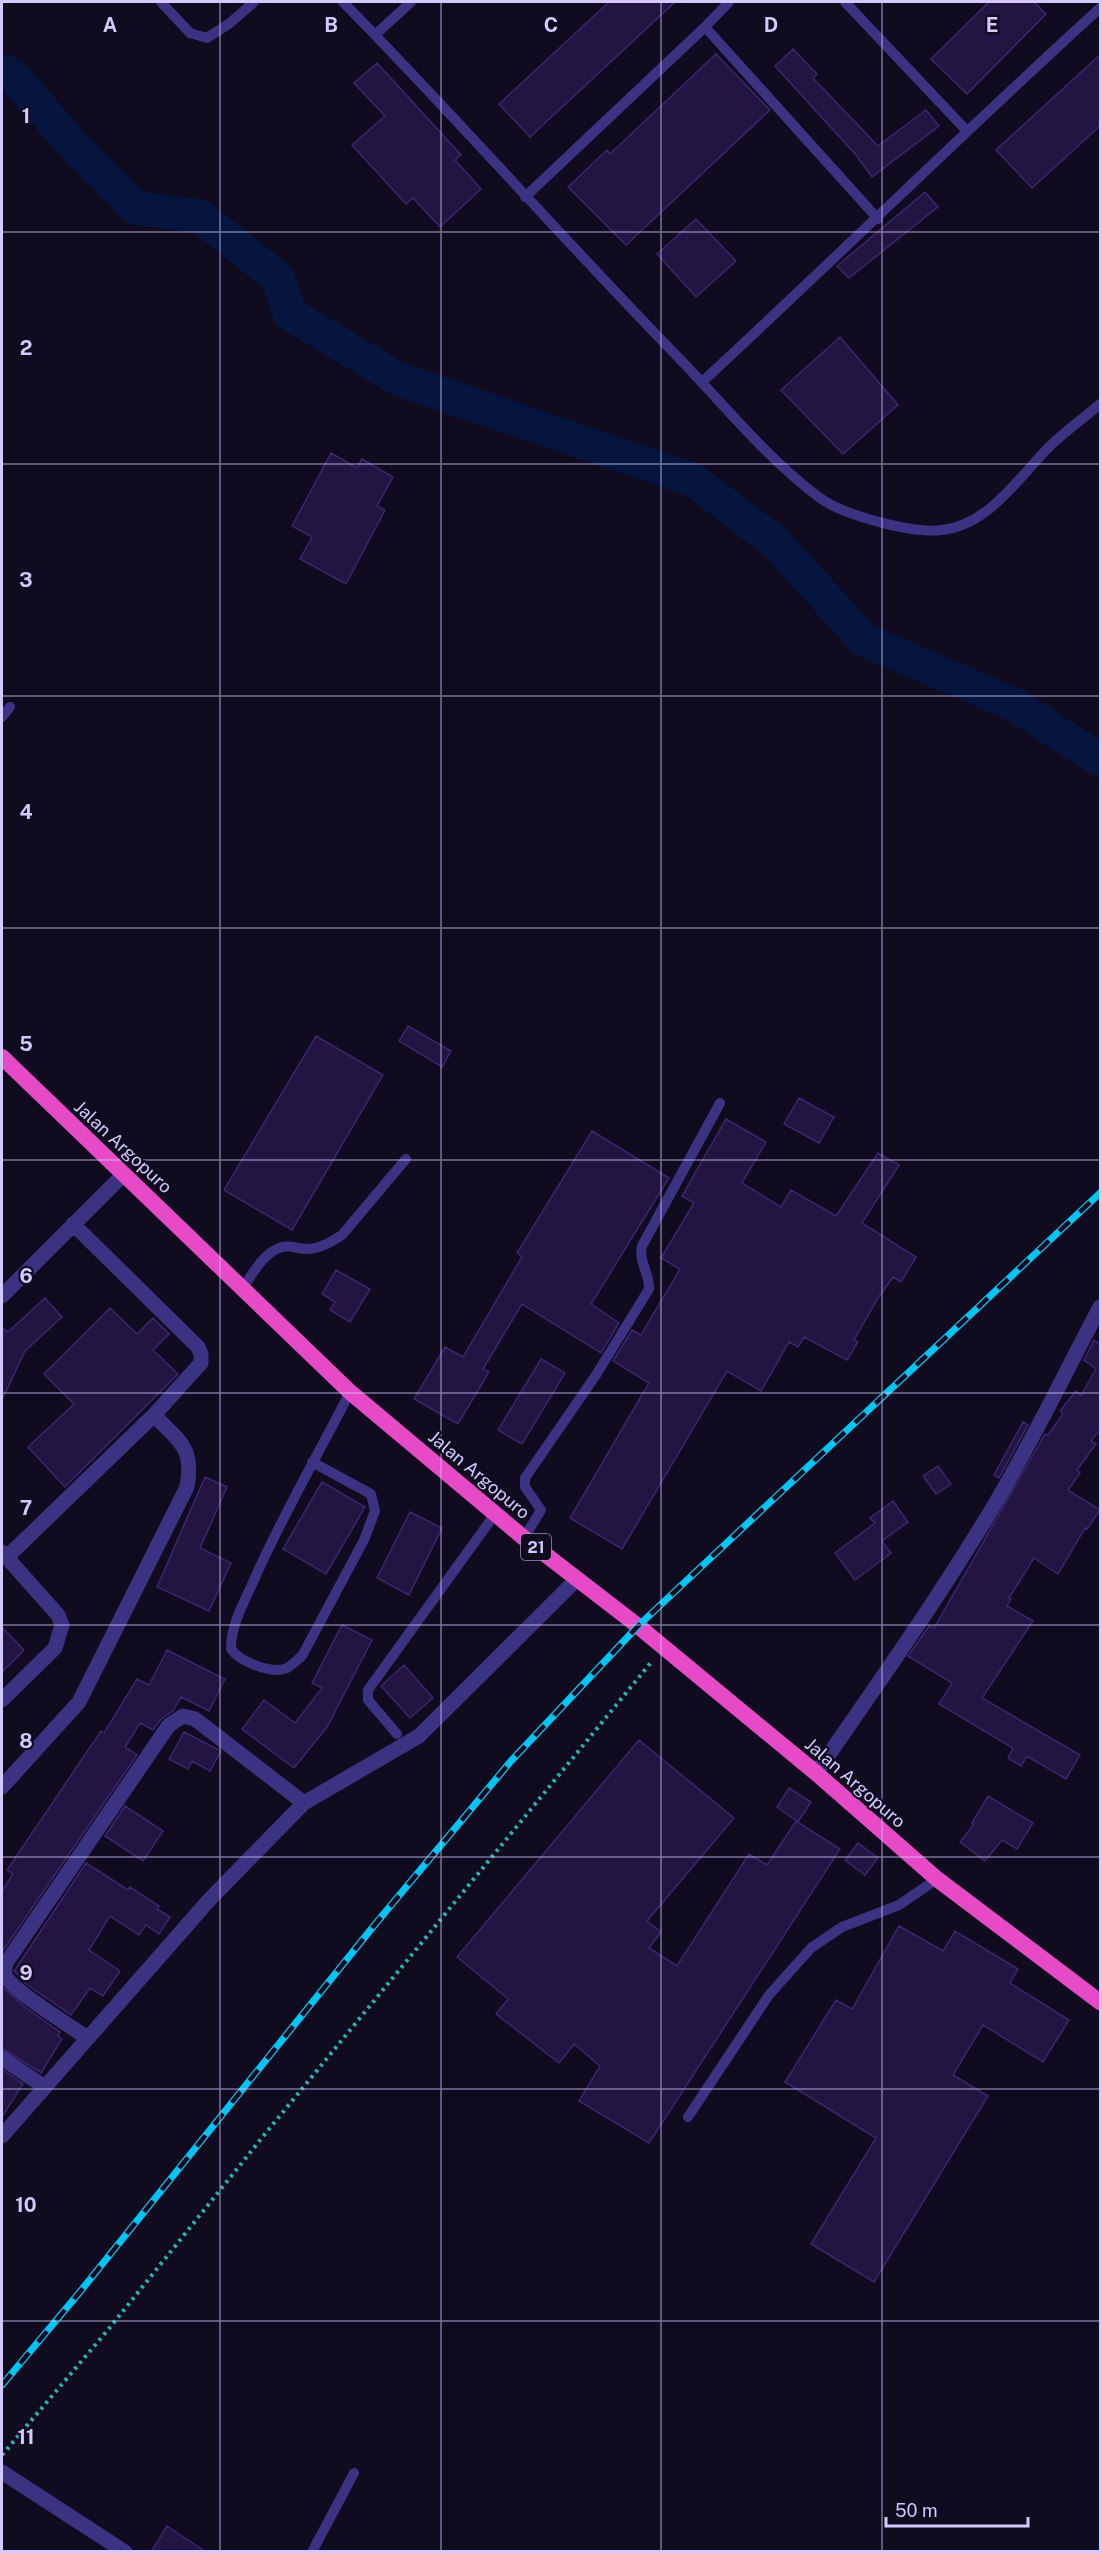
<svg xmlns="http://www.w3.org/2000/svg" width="1102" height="2553" viewBox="0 0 1102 2553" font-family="'Public Sans',sans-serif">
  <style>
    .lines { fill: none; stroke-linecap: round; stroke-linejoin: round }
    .river { stroke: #05153d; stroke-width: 34 }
    .building { fill: #221541; stroke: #3b266f; stroke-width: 1.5 }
    .path { stroke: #24b3b7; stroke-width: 4; stroke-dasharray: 3 4.5; stroke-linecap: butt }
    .service { stroke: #3c3282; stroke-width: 10 }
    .minor { stroke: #3c3282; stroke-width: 15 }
    .trunk { stroke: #e64ac6; stroke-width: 16 }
    .rail-casing { stroke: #00c5f4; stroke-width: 7 }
    .rail { stroke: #100b1f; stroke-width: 4.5; stroke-dasharray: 14; stroke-linecap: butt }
    .grid { fill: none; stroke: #d4c9ff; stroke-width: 1.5; stroke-opacity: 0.55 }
    .labels { text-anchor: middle; stroke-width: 4.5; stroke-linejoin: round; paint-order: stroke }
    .shield { fill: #100b1f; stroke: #9990bc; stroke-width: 1.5 }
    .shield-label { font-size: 16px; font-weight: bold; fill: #d4c9ff }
    .street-label { font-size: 18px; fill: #d4c9ff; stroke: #100b1f }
    .grid-label { font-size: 20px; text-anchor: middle; font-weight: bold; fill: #d4c9ff; stroke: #100b1f; stroke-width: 4.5; stroke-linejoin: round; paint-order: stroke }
  </style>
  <rect width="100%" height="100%" fill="#100b1f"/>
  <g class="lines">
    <path class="river" d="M2,71L13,75L70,142L136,208L200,216L278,278L290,314L398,379L693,480L775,542L864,640L1015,705L1100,760"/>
  </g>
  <path class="building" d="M609,2H675L530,137L499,104Z
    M989,2H1034L1046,14L967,94L931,59Z
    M793,49L817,74L813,78L878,146L926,110L939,126L872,177L856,155L775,66Z
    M716,54L770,110L626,245L568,187L607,150L610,154Z
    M1101,54V125L1032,188L996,150Z
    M377,63L461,155L455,160L481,189L440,227L413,198L406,204L352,145L385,116L354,83Z
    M925,192L938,207L849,278L837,266Z
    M696,219L736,261L696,297L657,254Z
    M840,337L898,405L843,454L781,390Z
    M331,453L357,468L362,459L393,477L377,506L385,510L346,584L300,559L312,537L292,526Z
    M408,1026L451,1051L442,1067L399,1041Z
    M316,1036L383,1075L292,1230L224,1190Z
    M799,1098L834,1117L819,1143L784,1124Z
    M726,1119L766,1142L742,1183L781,1207L791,1190L836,1216L878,1153L899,1165L862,1223L916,1257L901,1282L893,1277L878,1298L854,1340L858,1342L847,1360L804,1337L798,1347L789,1342L761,1391L727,1371L622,1549L570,1518L649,1383L613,1361L632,1330L641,1335L680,1269L661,1258L694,1203L682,1196Z
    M592,1131L669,1178L591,1304L619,1323L601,1353L522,1304L483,1369L489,1372L458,1424L414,1399L445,1347L463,1357L522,1257L517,1253Z
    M336,1270L370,1289L350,1322L330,1310L335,1302L322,1294Z
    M45,1298L62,1317L25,1351L2,1400V1328L8,1332Z
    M110,1308L137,1334L153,1318L169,1334L153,1350L178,1374L65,1487L28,1447L74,1404L44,1374Z
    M1094,1340L1101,1345V1429L1091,1441L1096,1444L1077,1470L1080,1473L1068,1490L1100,1510L1087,1529L1085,1528L1058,1574L1034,1558L1009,1598L1011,1599L1007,1606L1033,1621L982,1698L1080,1755L1066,1779L1027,1756L1021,1766L1008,1758L1013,1748L939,1704L952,1683L908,1656L929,1626L934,1628L1045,1434L1048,1435L1063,1414L1060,1411L1076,1391L1081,1395L1096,1369L1084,1360Z
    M541,1359L565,1373L522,1444L498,1430Z
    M1023,1422L1028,1425L999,1478L994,1475Z
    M938,1466L951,1484L936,1494L923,1476Z
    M205,1477L227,1487L200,1548L231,1563L209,1611L157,1587Z
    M322,1482L365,1507L326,1574L283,1549Z
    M893,1501L908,1522L882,1541L891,1553L855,1580L835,1553L875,1523L870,1518Z
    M410,1512L442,1528L409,1595L377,1578Z
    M342,1625L372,1640L327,1727L294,1768L242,1729L264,1700L295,1723L322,1688L312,1683Z
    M2,1627L24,1650L2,1672Z
    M167,1650L225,1679L209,1711L181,1697L173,1711L161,1719L153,1730L140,1723L125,1747L137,1755L2,1952V1891L13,1874L7,1870L101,1731L104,1733L137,1679L149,1685Z
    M404,1665L433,1698L410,1718L381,1686Z
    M184,1732L221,1751L210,1771L192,1761L188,1769L169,1759Z
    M639,1740L734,1818L647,1921L661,1932L649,1948L677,1966L749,1854L767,1865L796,1821L840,1849L649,2143L579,2101L600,2066L574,2044L559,2063L496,2014L508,1999L457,1957Z
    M789,1788L811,1802L798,1822L777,1807Z
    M988,1796L1033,1823L1017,1849L1002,1840L985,1861L960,1842L974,1824L972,1823Z
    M125,1806L163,1831L143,1861L105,1836Z
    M858,1843L878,1858L865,1875L845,1860Z
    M86,1863L128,1890L130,1887L159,1906L157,1909L170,1917L159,1934L146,1925L139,1935L110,1916L89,1950L120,1971L103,1996L90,1988L71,2015L26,1984L14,1971Z
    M899,1926L943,1951L955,1931L1018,1969L1010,1983L1069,2020L1043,2062L983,2025L953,2075L988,2096L874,2282L811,2244L876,2138L785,2082L836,2000L852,2009Z
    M2,1987L25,2007L60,2032L58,2036L62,2039L41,2073L2,2048Z
    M2,2069L23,2084L2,2117Z
    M167,2526L206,2552H151Z"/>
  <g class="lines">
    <path class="path" d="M2,2455L107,2331L265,2134L653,1660"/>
    <path class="service" d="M161,2L190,33L207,38L230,23L254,2
      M343,2C456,117 562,238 674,353C722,402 765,457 820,498C843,515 913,534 942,530C989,525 1019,477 1049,447C1065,431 1084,418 1100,404
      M845,2L966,130
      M705,27L878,219
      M376,34L411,2
      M525,197L705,27L729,2
      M702,382C836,258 966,130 1100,8
      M2,717L10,707
      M243,1288C253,1273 264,1252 282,1247C291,1245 298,1249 306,1249C320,1249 331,1242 342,1235L406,1159
      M312,1462L371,1494L375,1511L364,1540L302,1656C297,1660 292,1665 287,1668C272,1675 239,1661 231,1649C231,1624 244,1603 254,1580C282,1516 318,1455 350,1392
      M524,1538L541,1510L525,1487V1478L596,1375L649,1289C650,1274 638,1261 642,1246L720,1103
      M397,1734L368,1700V1690L495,1514
      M688,2117L769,1995L811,1948L842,1927L899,1905L937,1879
      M312,2552L354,2473"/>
    <path class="minor" d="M2,1296L124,1174
      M7,1557L154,1415L201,1363V1354L198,1347L73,1224
      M2,1700L55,1648L62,1625L58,1615L2,1552
      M816,1773C877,1685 940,1596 995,1504C1033,1440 1065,1373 1100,1307
      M2,1787L79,1702L187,1487C194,1447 180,1442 154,1415
      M87,2038C71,2026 14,1992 6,1977C3,1972 5,1969 6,1963L169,1725L183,1716L195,1719L304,1803
      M2,2058L43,2086
      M2,2136L210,1899L304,1803L419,1736L577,1579
      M2,2472L125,2552"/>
    <path class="trunk" d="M2,1057L350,1392L524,1538L638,1626L816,1773L937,1879L1100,2002"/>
    <defs>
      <path id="rail" d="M2,2385L79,2293L372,1928L511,1761L638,1626L1100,1193"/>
    </defs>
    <use href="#rail" class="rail-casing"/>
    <use href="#rail" class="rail"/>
  </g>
  <path class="grid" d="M220,2V2552M441,2V2552M661,2V2552M882,2V2552M2,232H1100M2,464H1100M2,696H1100M2,928H1100M2,1160H1100M2,1393H1100M2,1625H1100M2,1857H1100M2,2089H1100M2,2321H1100"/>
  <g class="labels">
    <rect class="shield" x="521" y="1534" width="30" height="26" rx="4.5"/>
    <g class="shield-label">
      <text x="536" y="1553">21</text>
    </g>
    <g class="street-label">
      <text transform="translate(123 1147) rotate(43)" y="6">Jalan Argopuro</text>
      <text transform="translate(479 1475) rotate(40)" y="6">Jalan Argopuro</text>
      <text transform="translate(855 1783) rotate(41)" y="6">Jalan Argopuro</text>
    </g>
  </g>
  <g class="grid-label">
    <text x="110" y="32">A</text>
    <text x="331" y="32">B</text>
    <text x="551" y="32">C</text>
    <text x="771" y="32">D</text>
    <text x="992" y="32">E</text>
    <text x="26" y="123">1</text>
    <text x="26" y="355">2</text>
    <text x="26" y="587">3</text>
    <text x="26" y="819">4</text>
    <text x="26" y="1051">5</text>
    <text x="26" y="1283">6</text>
    <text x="26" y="1515">7</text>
    <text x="26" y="1748">8</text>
    <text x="26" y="1980">9</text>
    <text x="26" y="2212">10</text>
    <text x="26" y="2444">11</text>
  </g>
  <rect width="1102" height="2553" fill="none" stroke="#d4c9ff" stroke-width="6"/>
  <path d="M886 2517v9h142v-9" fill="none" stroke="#d4c9ff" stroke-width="3"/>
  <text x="895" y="2517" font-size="18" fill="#d4c9ff" stroke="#100b1f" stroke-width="4.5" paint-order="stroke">50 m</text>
</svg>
